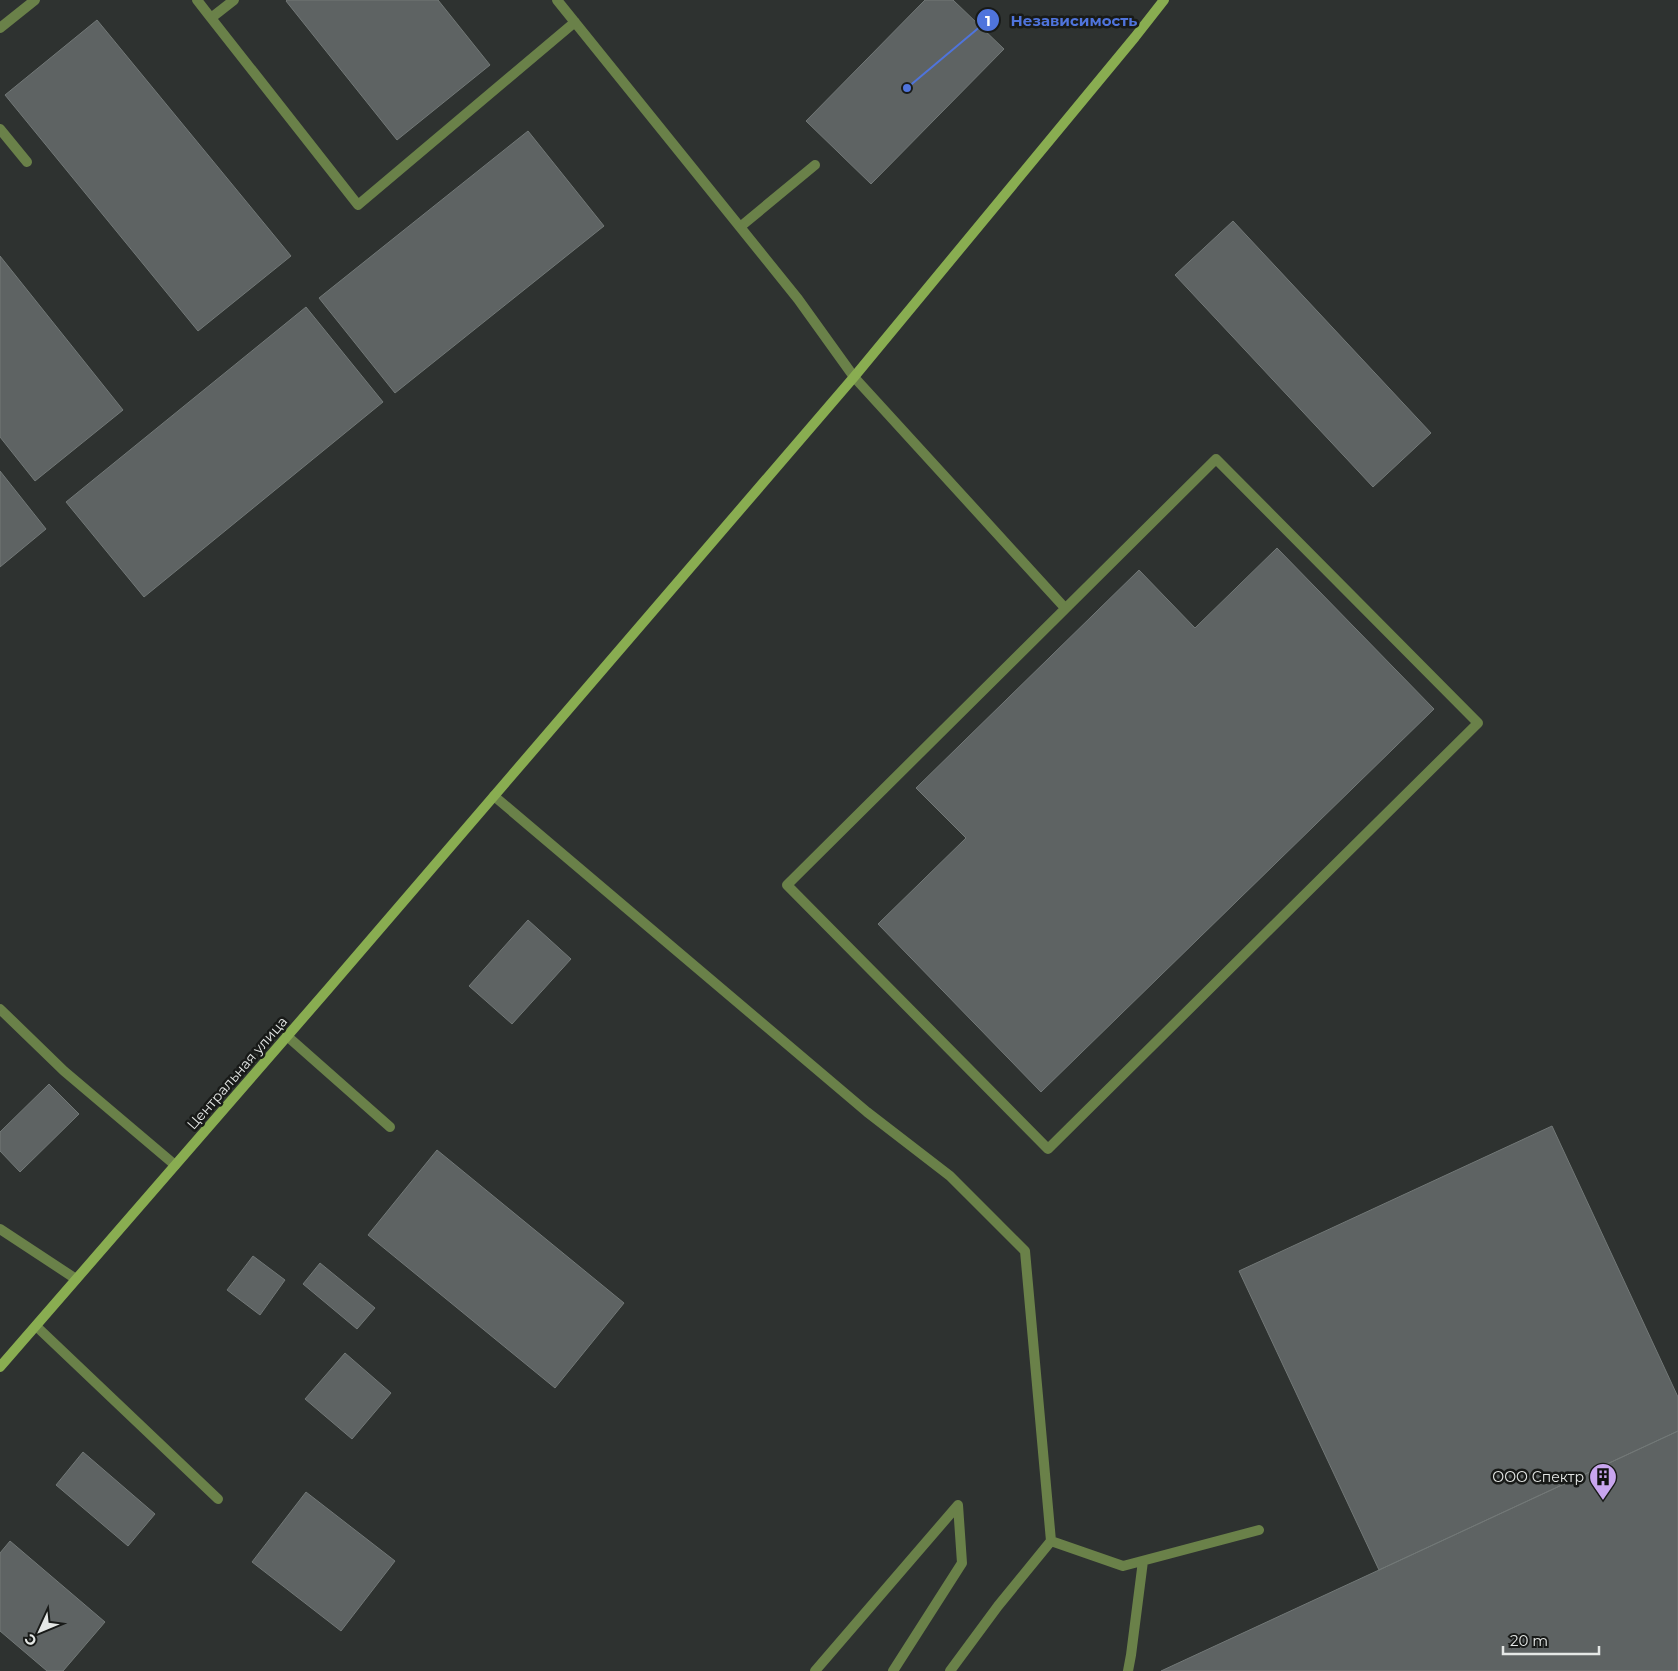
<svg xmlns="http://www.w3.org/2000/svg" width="1678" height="1671" viewBox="0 0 1678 1671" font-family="Montserrat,sans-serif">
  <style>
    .building { fill: #5e6363; stroke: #727877 }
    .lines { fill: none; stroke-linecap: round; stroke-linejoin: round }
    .lane { stroke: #6a8149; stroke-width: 10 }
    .secondary { stroke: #89ad51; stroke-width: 10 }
    .labels { text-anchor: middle; stroke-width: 5; stroke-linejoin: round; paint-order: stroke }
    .street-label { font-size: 14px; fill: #e5e8e6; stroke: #181a18 }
    .poi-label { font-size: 14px; fill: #e5e8e6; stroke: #181a18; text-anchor: end }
    .leader { fill: none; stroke: #4f74dc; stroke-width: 2 }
    .callout-dot { fill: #4f74dc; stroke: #181a18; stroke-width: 2 }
    .mark-label { font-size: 15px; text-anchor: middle; font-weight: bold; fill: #fff }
    .callout-label { font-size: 15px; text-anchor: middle; font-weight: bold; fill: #4f74dc; stroke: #181a18; stroke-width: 5; stroke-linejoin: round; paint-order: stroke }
  </style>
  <rect width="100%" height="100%" fill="#2e3230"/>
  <path class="building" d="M287,0H438L490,65L397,140L286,1Z
    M925,0H953L1004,49L871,184L806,121Z
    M97,20L291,256L198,331L5,95Z
    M528,131L604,226L395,393L319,298Z
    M1233,221L1431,433L1373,487L1175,275Z
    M0,256L123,410L35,481L0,437Z
    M306,307L383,402L144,597L66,502Z
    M0,471L46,529L0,567Z
    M1277,548L1434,709L1041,1092L878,924L966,838L916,788L1139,570L1195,628Z
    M528,920L571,959L512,1024L469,986Z
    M49,1084L79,1114L20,1172L0,1151V1132Z
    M1552,1126L1678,1397V1431L1379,1570L1239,1271Z
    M437,1150L624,1303L555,1388L368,1235Z
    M253,1256L285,1280L260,1315L227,1290Z
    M320,1263L375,1308L357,1329L303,1284Z
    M345,1353L391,1393L352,1439L305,1399Z
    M1678,1431V1671H1161L1379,1570Z
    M83,1452L155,1514L128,1546L56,1485Z
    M306,1492L395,1561L341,1631L252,1562Z
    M10,1541L105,1622L63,1671H47L0,1631V1553Z"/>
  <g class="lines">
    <path class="lane" d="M197,0L211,18
      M234,0L211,18L358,205L575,22
      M557,0L798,299L854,377L1065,608
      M0,28L35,0
      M0,129L27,162
      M740,227L815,165
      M1216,459L1478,723L1048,1149L787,885Z
      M494,796L867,1112L950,1176L1025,1251L1051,1541L998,1606L950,1671
      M0,1009L64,1071L175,1165
      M287,1036L390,1127
      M0,1229L76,1279
      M36,1326L218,1499
      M1051,1541L1123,1566L1259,1530
      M815,1671L958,1505L962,1563L893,1671
      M1128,1671L1131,1655L1143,1561"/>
    <path class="secondary" d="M0,1367L329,988L854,377L1135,37L1164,0"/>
  </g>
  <defs>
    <symbol id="building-pin" viewBox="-11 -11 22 30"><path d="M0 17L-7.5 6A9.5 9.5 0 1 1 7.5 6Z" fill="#c8a5ee" stroke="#181a18"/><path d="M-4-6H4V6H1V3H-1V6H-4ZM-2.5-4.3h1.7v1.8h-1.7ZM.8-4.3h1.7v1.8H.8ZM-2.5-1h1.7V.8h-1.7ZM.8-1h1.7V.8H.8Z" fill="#111"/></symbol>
  </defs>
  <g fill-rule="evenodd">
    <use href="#building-pin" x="1587" y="1461" width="32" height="43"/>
  </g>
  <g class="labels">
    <g class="street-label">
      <text transform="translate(237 1073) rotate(-49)" y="5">Центральная улица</text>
    </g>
    <g class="poi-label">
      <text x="1584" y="1482">ООО Спектр</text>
    </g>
  </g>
  <path class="leader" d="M907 88L988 20"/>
  <g class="callout-dot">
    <circle cx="907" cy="88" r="5"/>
    <circle cx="988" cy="20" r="12"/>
  </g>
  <g class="mark-label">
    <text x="988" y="26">1</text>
  </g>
  <g class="callout-label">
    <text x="1074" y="26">Независимость</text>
  </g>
  <g transform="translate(40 1631) rotate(226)" stroke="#181a18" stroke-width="4" paint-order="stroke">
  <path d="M0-4L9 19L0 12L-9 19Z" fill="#e5e8e6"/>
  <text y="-8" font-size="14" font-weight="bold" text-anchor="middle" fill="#e5e8e6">С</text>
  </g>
  <path d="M1503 1646v8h96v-8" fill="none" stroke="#e5e8e6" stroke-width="2.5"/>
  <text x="1510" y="1646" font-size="15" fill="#e5e8e6" stroke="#181a18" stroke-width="4" paint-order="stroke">20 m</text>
</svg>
